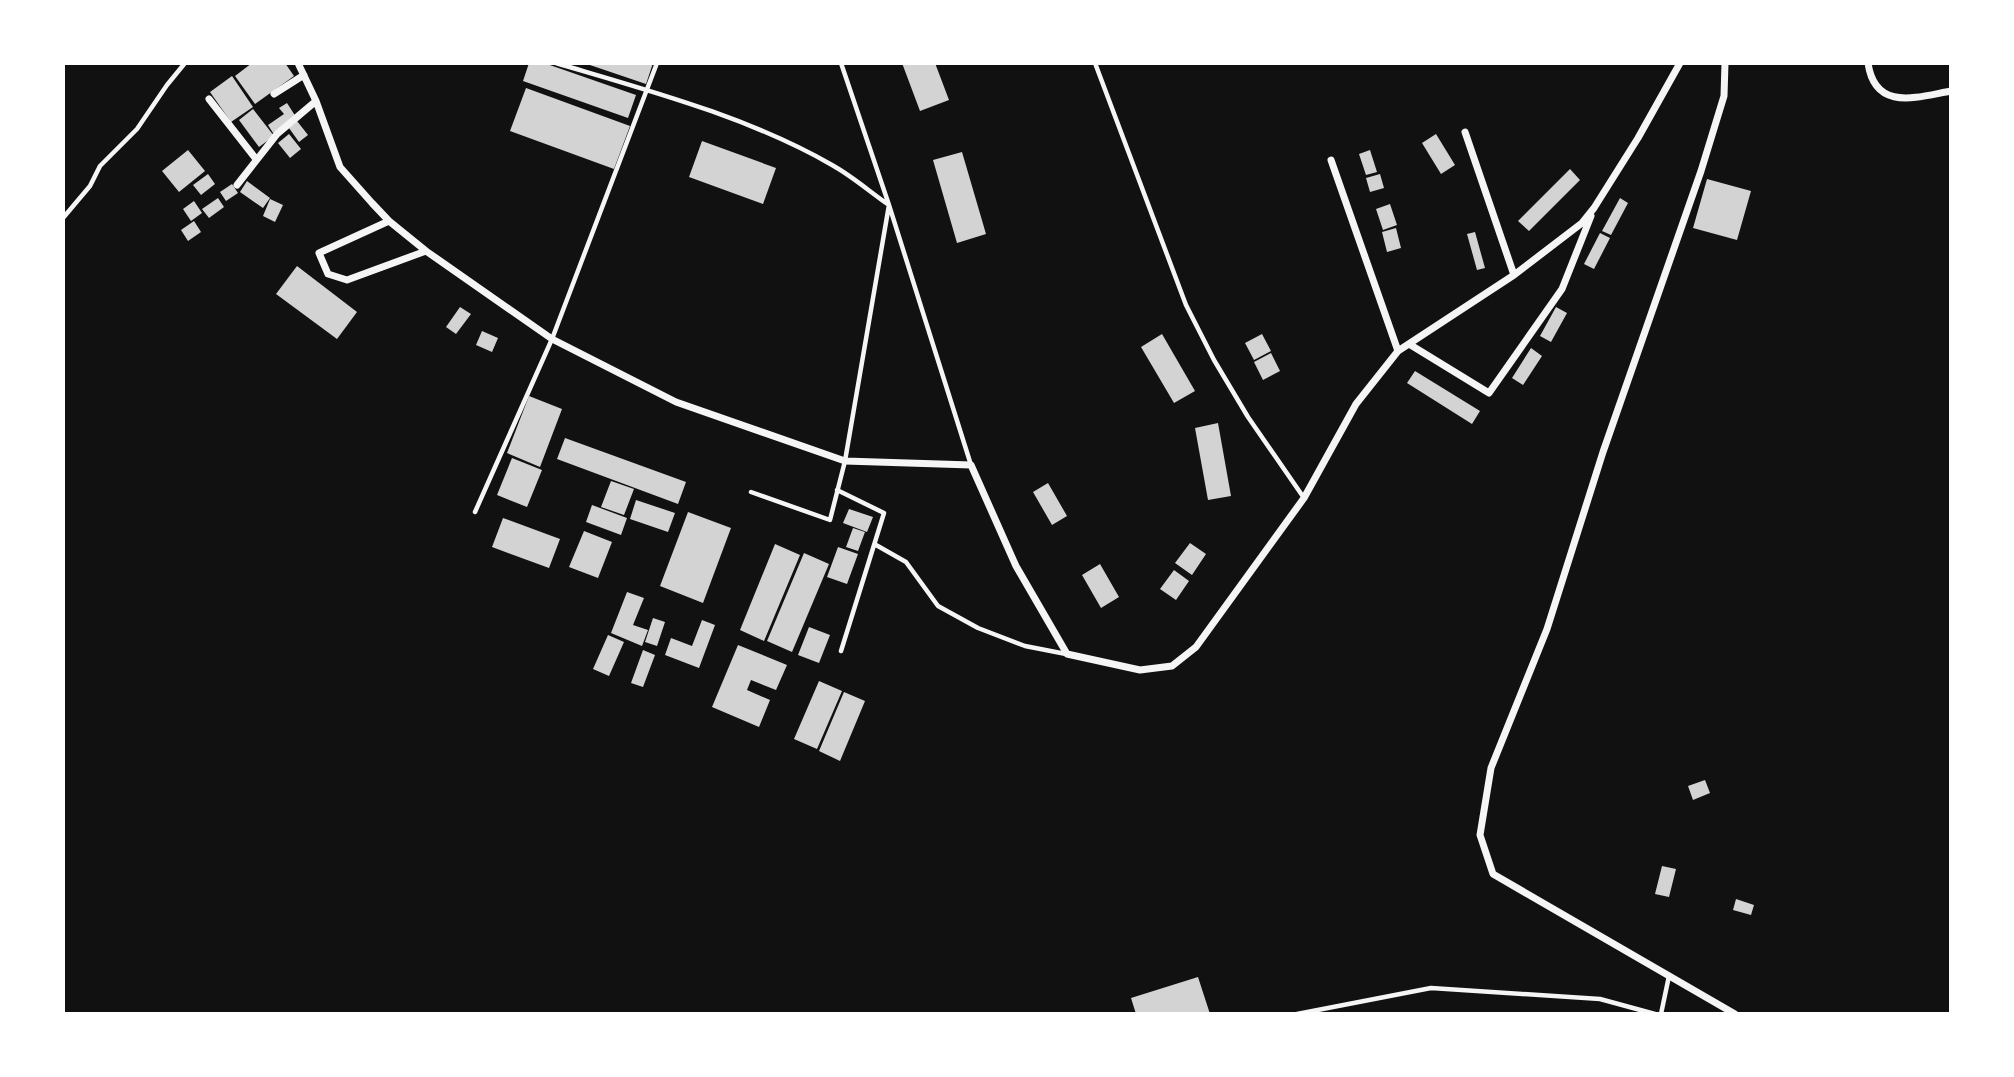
<svg xmlns="http://www.w3.org/2000/svg" width="2014" height="1077" viewBox="0 0 2014 1077" font-family="'Titillium Web',sans-serif">
  <style>
    .building { fill: #d3d3d3 }
    .lines { fill: none; stroke-linecap: round; stroke-linejoin: round }
    .service { stroke: #f5f5f5; stroke-width: 4.5 }
    .minor { stroke: #f5f5f5; stroke-width: 7 }
  </style>
  <rect width="100%" height="100%" fill="#111"/>
  <path class="building" d="M252,63H285L294,76L255,104L235,76Z
    M529,63H544L636,95L628,118L523,81Z
    M584,63H629L634,65L635,63H653L646,84Z
    M902,63H935L949,100L920,111Z
    M232,76L253,107L231,122L210,92Z
    M526,88L630,126L614,169L510,131Z
    M287,103L296,117L273,133L268,125L284,114L279,108Z
    M253,109L274,136L259,147L239,120Z
    M297,121L308,135L299,142L289,128Z
    M289,134L301,149L290,158L278,143Z
    M1436,134L1455,165L1441,174L1422,143Z
    M702,141L776,168L763,204L689,177Z
    M188,150L205,171L179,192L162,171Z
    M1370,150L1377,172L1366,175L1359,154Z
    M962,152L986,234L957,243L933,160Z
    M1570,169L1580,180L1529,231L1518,221Z
    M208,174L215,184L201,195L193,185Z
    M1380,174L1384,188L1370,192L1366,178Z
    M1707,179L1751,191L1737,240L1693,228Z
    M247,181L270,198L263,208L240,192Z
    M232,184L238,193L226,201L220,192Z
    M218,198L224,207L209,218L202,209Z
    M1620,198L1628,203L1611,235L1602,231Z
    M270,199L283,205L275,222L263,216Z
    M194,201L202,213L191,221L183,209Z
    M1390,204L1397,225L1383,230L1376,209Z
    M194,221L201,232L188,241L181,230Z
    M1396,228L1401,248L1387,252L1382,232Z
    M1475,232L1485,268L1477,270L1467,234Z
    M1600,233L1610,238L1594,269L1584,264Z
    M297,266L357,312L337,339L276,294Z
    M460,307L471,314L456,334L446,327Z
    M1556,307L1567,313L1551,342L1540,336Z
    M482,331L498,338L492,352L476,345Z
    M1162,334L1195,391L1174,403L1141,347Z
    M1262,334L1271,351L1254,360L1245,343Z
    M1531,348L1542,356L1523,385L1512,378Z
    M1271,353L1280,371L1263,380L1254,362Z
    M1415,371L1480,411L1472,424L1407,383Z
    M529,396L562,409L540,467L507,453Z
    M1218,423L1231,496L1208,500L1195,428Z
    M565,438L686,482L678,504L557,459Z
    M512,458L542,470L527,507L497,495Z
    M611,481L634,489L624,515L601,507Z
    M1048,483L1067,516L1052,525L1033,492Z
    M636,500L675,513L668,532L630,519Z
    M592,505L627,518L621,535L586,522Z
    M849,509L873,517L867,532L843,523Z
    M688,512L731,528L703,603L660,586Z
    M503,518L560,539L549,568L492,547Z
    M853,528L865,532L858,551L846,547Z
    M584,531L612,542L598,578L569,567Z
    M1190,543L1206,554L1192,575L1175,563Z
    M775,544L800,555L764,641L740,630Z
    M838,547L858,554L847,584L827,577Z
    M804,553L829,564L792,652L767,641Z
    M1100,564L1119,597L1101,608L1082,575Z
    M1174,570L1189,581L1176,600L1160,589Z
    M627,592L644,598L633,625L648,630L642,646L611,633Z
    M653,618L665,622L657,646L645,642Z
    M702,620L715,625L699,668L665,655L671,638L692,646Z
    M809,627L830,635L819,663L798,655Z
    M608,635L624,642L609,676L593,669Z
    M738,645L787,665L776,690L751,680L747,690L770,700L759,727L712,707Z
    M643,650L655,655L643,687L631,683Z
    M819,681L842,691L817,749L794,739Z
    M844,692L865,701L840,761L819,751Z
    M1705,780L1710,793L1693,800L1688,786Z
    M1662,866L1676,869L1669,897L1655,894Z
    M1736,899L1754,905L1751,915L1733,910Z
    M1198,977L1210,1014H1136L1131,998Z"/>
  <g class="lines">
    <path class="service" d="M556,63C647,90 749,117 832,165C852,176 870,192 889,205L845,461L830,520L751,492
      M841,63L889,205L971,465
      M1095,63L1186,305L1214,360L1248,417L1304,498
      M63,218L90,186L100,166L137,129L167,85L185,63
      M837,490L884,513L841,651
      M475,512L552,339L657,63
      M876,545L906,562L938,606L978,628L1025,646L1066,654
      M1297,1014L1431,988L1600,999L1655,1014
      M1661,1014L1669,976"/>
    <path class="minor" d="M298,63L316,101L340,167L372,203L389,221L426,251L552,339L676,402L845,461L971,465L1016,566L1067,654L1140,670L1172,666L1196,647L1304,498L1356,404L1398,351L1514,275L1582,223L1594,208L1638,138L1680,63
      M1725,63L1724,96L1701,171L1603,452L1547,629L1491,768L1480,835L1493,874L1735,1014
      M1868,63C1875,112 1917,97 1951,91
      M274,94L304,75
      M209,99L256,159
      M1465,132L1514,275
      M1331,160L1398,351
      M237,185L277,134L316,101
      M389,221L319,253L328,274L347,280L426,251
      M1409,344L1489,393L1562,289L1591,216"/>
  </g>
  <rect width="2014" height="1077" fill="none" stroke="#ffffff" stroke-width="130"/>
</svg>
